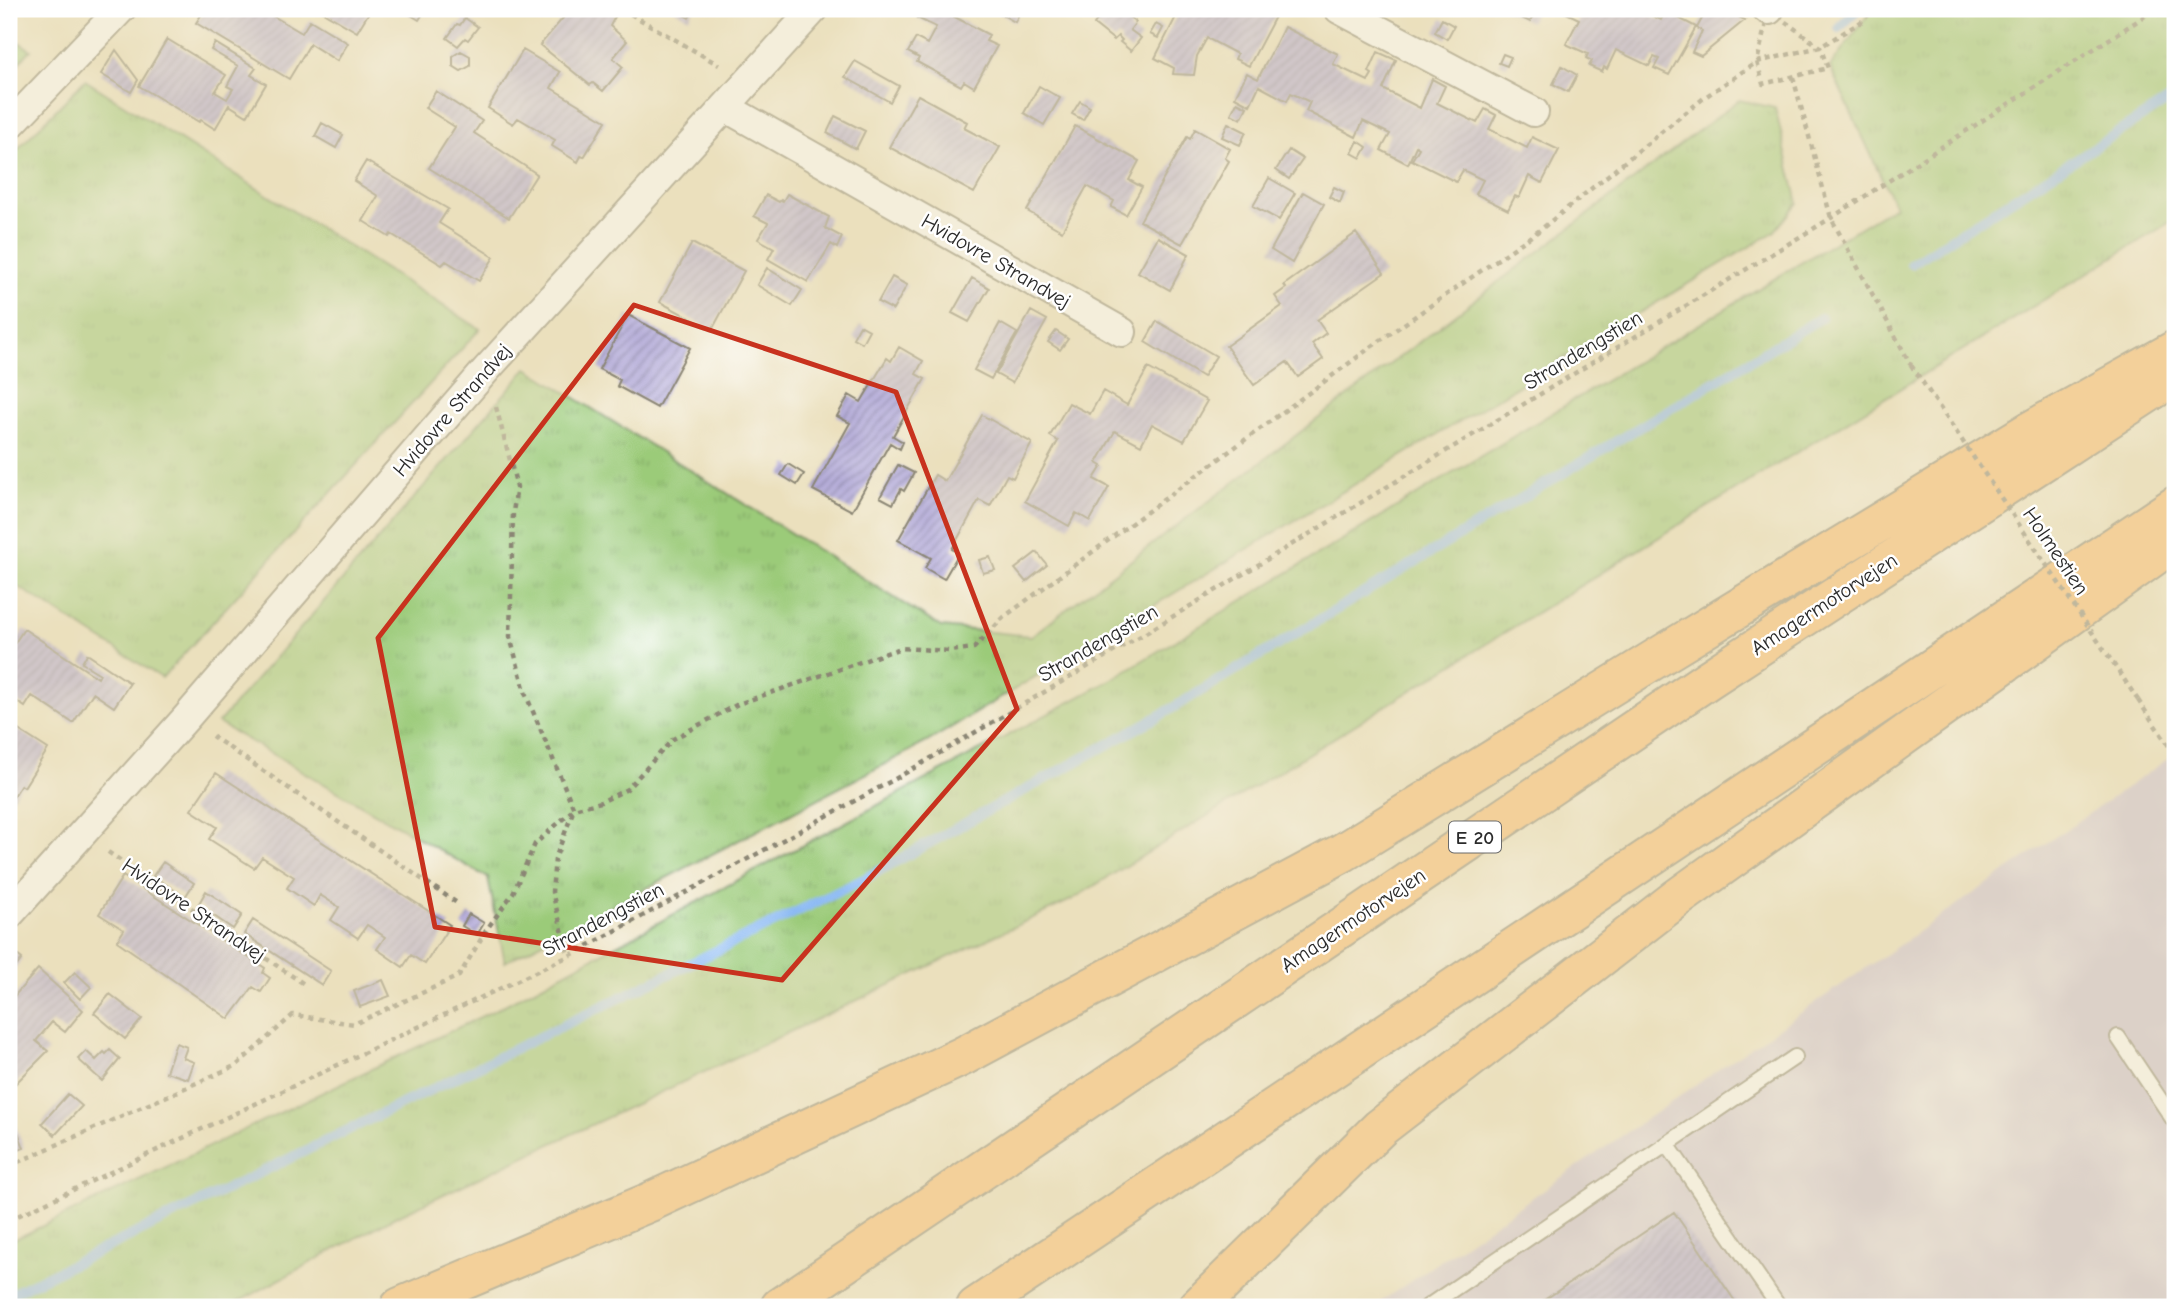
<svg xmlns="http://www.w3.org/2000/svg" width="2184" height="1316" viewBox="0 0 2184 1316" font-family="'Comic Neue',sans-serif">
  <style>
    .industrial { fill: #cbbfd5 }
    .grass { fill: url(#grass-tufts); stroke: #637b52; stroke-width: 2 }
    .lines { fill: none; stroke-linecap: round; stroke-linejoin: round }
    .stream { stroke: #87b7f3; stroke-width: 10 }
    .building { fill: url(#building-hatch) }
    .lane-casing { stroke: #8b8674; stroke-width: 18 }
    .street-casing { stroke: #8b8674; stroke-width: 32 }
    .highway-casing { stroke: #8b8674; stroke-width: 42 }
    .path { stroke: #8b8674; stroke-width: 4.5; stroke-dasharray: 5 5; stroke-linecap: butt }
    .lane { stroke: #fff; stroke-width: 14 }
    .street { stroke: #fff; stroke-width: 28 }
    .highway { stroke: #fdbc6f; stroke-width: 38 }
    .path-bridge { stroke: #8b8674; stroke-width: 4.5; stroke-dasharray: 5 5; stroke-linecap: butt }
    .marked { fill: none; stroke: #c8321e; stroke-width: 5; stroke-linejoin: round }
    .labels { text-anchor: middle; stroke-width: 5; stroke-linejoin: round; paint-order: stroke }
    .shield { fill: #fff; stroke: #6b6b6b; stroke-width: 2 }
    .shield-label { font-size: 19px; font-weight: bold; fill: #2b2b2b }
    .street-label { font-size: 21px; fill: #2b2b2b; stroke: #fff }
  </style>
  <defs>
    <pattern id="grass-tufts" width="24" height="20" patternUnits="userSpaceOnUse" patternTransform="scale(1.75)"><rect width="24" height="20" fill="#9bcb79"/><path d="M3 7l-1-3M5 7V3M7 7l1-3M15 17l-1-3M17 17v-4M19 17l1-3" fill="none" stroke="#86ae69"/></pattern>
    <pattern id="building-hatch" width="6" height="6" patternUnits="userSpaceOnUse" patternTransform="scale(1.75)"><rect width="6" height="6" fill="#b0a7d6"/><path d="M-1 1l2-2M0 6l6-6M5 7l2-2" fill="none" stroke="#8f88ae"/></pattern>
  </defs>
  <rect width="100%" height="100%" fill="#fff"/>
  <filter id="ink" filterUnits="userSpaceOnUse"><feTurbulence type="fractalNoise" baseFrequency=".0143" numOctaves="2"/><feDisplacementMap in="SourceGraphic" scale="14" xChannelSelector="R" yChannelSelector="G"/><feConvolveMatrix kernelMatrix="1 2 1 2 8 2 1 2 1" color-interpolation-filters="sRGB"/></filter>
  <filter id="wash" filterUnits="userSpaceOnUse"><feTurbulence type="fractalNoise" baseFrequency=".00686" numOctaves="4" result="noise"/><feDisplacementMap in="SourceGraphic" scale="28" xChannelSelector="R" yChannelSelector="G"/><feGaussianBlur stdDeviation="1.57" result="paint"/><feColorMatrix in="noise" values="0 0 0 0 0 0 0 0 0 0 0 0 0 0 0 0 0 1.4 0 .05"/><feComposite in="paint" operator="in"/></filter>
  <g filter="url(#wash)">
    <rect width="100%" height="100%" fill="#ebe0bd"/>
    <path class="industrial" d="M2175,754V1307H1373L1850,979Z"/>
    <path class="grass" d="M1872,9H2175V219L1071,900L393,1218L229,1307H9V1242L497,1009L1102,685L1895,206L1830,67Z
      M9,36L31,50L9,73Z
      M85,80L480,329L162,678L9,581V158Z
      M1739,100L1775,108L1798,203L1774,232L927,742L505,962L488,878L218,723L527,368L941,627L1031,636Z"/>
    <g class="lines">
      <path class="stream" d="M1839,28L1858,9
        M1911,264L2175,96
        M9,1295L866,878L1161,715L1821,318"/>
    </g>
    <g id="blocks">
      <path class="building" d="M205,9H261L302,33L310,20L348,43L337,61L310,44L289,79L196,23Z
        M318,9H371L357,32Z
        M401,9H426L419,20Z
        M565,9H614L618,11L610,26L627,41L613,58L623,67L603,91L593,83L590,85L540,45L569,11Z
        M673,9H694L689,18Z
        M922,9H952L949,14L989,35L986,41L997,46L974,87L964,81L961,86L917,62L919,58L908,52L916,38L927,44L936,27L917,18Z
        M992,9H1005L1018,16L1015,22Z
        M1106,9H1119L1136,22L1130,30L1141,38L1131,51L1120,42L1122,40L1118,36L1114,40L1094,24Z
        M1170,9L1261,10L1279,9L1249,66L1235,59L1237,54L1207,38L1197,56L1194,75L1173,74L1174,68L1155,58L1178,13Z
        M1503,9H1537L1530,22Z
        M1558,9H1638L1661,20L1665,11L1696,27L1669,75L1654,68L1659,59L1654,57L1649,66L1616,50L1607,69L1604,67L1602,72L1589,66L1592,61L1586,58L1588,54L1566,44L1579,19Z
        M1707,9H1722L1745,20L1701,56L1692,52L1702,31L1697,28Z
        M465,18L478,27L468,40L465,38L458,46L447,38L457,24L460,25Z
        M1442,19L1454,26L1447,39L1435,32Z
        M1156,24L1163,28L1158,38L1150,34Z
        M1284,27L1338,54L1333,64L1368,81L1372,74L1369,72L1378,52L1396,60L1383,89L1420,108L1432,79L1445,86L1437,103L1477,123L1485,109L1496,115L1489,129L1527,148L1532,137L1559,150L1542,183L1529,176L1519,198L1515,196L1508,210L1476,194L1483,180L1463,170L1456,182L1412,160L1419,148L1416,146L1408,164L1381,150L1390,134L1363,121L1356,137L1306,111L1310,102L1291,93L1287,101L1259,86L1250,105L1235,97L1247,73L1258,79Z
        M167,39L226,75L215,92L227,99L233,89L227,86L238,66L211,50L215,43L256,68L251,75L266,84L247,116L229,105L215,129L201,120L199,122L139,86Z
        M116,50L138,80L131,92L101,74Z
        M523,50L560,72L551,88L606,121L584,157L581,156L578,162L552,146L555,140L518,118L513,124L488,108Z
        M461,51L470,56V66L461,71L453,66V56Z
        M1503,54L1511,57L1507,66L1499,63Z
        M855,61L899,86L890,102L845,77Z
        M1562,66L1577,75L1568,92L1553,84Z
        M1039,86L1060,98L1044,125L1024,113Z
        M436,91L482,121L474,133L537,174L509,218L429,168L455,127L425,108Z
        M918,95L967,122L964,128L1000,147L974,193L889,147Z
        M1080,101L1090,107L1083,120L1072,114Z
        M1237,102L1247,107L1241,119L1231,114Z
        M835,116L865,131L856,149L827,133Z
        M322,123L343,135L336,148L315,136Z
        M1228,123L1246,132L1240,145L1222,137Z
        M1075,126L1139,161L1129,180L1142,187L1126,215L1111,207L1114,201L1087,186L1062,231L1027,211Z
        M1195,129L1230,149L1225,158L1229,161L1182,244L1140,221L1187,137L1190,139Z
        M1358,141L1367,147L1361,158L1352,153Z
        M1289,150L1303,159L1289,179L1276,170Z
        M366,161L448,209L439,223L494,257L479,281L446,261L442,265L391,234L389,237L363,221L378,196L354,181Z
        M1269,178L1295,193L1279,220L1253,206Z
        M1334,187L1344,192L1340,203L1329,197Z
        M1303,192L1324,204L1292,263L1271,250Z
        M787,194L829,217L825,228L842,237L837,248L831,244L808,282L768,259L774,248L758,239L768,223L754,216L766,195L779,202L781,200L783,201Z
        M1356,233L1384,273L1317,320L1326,333L1312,344L1323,359L1298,377L1287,362L1254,385L1226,346L1282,306L1275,296L1286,288L1284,285Z
        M1158,237L1189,254L1170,290L1138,272Z
        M692,243L744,271L712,330L660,302Z
        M767,268L802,290L792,306L757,285Z
        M892,277L907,285L893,310L878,302Z
        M972,278L989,288L969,322L952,313Z
        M1031,311L1047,320L1012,383L996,374Z
        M628,315L690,348L657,408L617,386L620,380L599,369Z
        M1157,321L1216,356L1203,377L1145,342Z
        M1000,323L1017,333L991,379L974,370Z
        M860,325L869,330L862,343L853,338Z
        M1056,331L1068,339L1060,350L1048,342Z
        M899,347L923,361L916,374L925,379L893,436L903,442L900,449L890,443L852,511L813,490L850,423L837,416L849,395L861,402L887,358L891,361Z
        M1148,368L1207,401L1184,441L1152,424L1141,445L1115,431L1097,463L1102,466L1094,479L1109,487L1090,521L1076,513L1069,526L1025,501L1058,441L1050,436L1069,403L1090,414L1103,391L1127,405Z
        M982,415L1032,443L1013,478L1007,475L990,506L979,500L952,549L959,553L944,579L925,568L931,558L898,540L935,475L945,481Z
        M788,464L804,474L797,485L781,475Z
        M898,465L914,473L904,491L901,489L893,504L880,497Z
        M1037,552L1047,565L1026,582L1015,569Z
        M990,557L995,570L983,573L979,560Z
        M24,629L98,678L100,674L82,663L87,654L130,683L114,707L93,693L73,723L32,696L25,707L9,696V652Z
        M9,724L48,749L24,787L21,785L12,799L9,797Z
        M216,773L450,925L425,964L411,955L403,967L377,949L385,937L367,925L358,938L331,920L339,907L320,895L314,906L287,888L294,877L262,857L254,868L209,839L217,827L191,810Z
        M163,862L194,883L185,897L153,876Z
        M123,876L265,968L263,973L270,978L261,992L253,987L229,1019L117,941L124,930L99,914Z
        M206,891L242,915L233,929L198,905Z
        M469,914L484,923L477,935L462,926Z
        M253,920L331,971L322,985L244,934Z
        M12,951L22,959L12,972L9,970V955Z
        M38,969L83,1010L65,1032L52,1022L36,1041L48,1051L9,1090V1002Z
        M75,972L91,987L80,999L64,983Z
        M383,980L390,996L360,1007L354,991Z
        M110,994L142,1019L125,1039L94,1013Z
        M176,1043L187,1047L183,1058L194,1062L188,1079L166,1072Z
        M110,1050L120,1059L102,1081L78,1059L86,1051L96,1060L104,1052L106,1054Z
        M68,1094L82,1106L55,1135L42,1123Z
        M15,1124L24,1148L9,1154V1126Z
        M1674,1212L1739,1307H1534Z"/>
    </g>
  </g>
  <g filter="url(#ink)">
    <use href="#blocks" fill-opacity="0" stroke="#8b8674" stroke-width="2"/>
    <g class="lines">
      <defs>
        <path id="lane" d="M2118,1037L2175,1122
          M1667,1144L1779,1307
          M1427,1307L1795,1057"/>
        <path id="street" d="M1339,9L1534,112
          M1767,9L1769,10
          M725,107L1122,332
          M9,126L121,9
          M9,915L186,718L486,370L814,9"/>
        <path id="highway" d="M400,1307L650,1202L963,1056L1342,853L1655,659L2030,431L2175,350
          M780,1307L1709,679L2165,382
          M976,1307L2175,506
          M1198,1307L1380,1128L1676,899L2175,541"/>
      </defs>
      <use href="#lane" class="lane-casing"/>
      <use href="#street" class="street-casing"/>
      <use href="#highway" class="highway-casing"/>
      <path class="path" d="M622,9L719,65
        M1769,10L1820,47L1828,68L1763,84L1757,62Z
        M1793,77L1831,218L1911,365
        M496,407L517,487L513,512L510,637L526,695L574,809L555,859L552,892L569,956
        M2138,700L2175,755
        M212,736L457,903
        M108,852L307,986
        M9,1166L237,1065L293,1015L354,1024L459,976L487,929L513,893L535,844L574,809L601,802L627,789L673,739L738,704L901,648L950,651L974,648L1004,617L1378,342L1540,230L1705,97L1757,62L1820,47L1861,22L1874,9
        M9,1220L569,956L895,779L1144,634L1831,218L2156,9"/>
      <use href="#lane" class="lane"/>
      <use href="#street" class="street"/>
      <use href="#highway" class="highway"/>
      <path class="path-bridge" d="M1911,365L2138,700"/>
    </g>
  </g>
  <path d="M0 0H2184V1316H0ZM634,305L896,392L1017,709L782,980L435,927L378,638Z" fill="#ebe0bd" fill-opacity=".55" fill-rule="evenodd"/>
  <path class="marked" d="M634,305L896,392L1017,709L782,980L435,927L378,638Z"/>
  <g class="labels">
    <rect class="shield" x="1449" y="821.5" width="52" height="31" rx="5"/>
    <g class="shield-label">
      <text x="1475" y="844">E 20</text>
    </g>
    <g class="street-label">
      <text transform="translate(996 261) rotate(30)" y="7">Hvidovre Strandvej</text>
      <text transform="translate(1583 350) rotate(-31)" y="7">Strandengstien</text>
      <text transform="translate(452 410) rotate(-49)" y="7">Hvidovre Strandvej</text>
      <text transform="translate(2056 551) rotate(56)" y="7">Holmestien</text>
      <text transform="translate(1824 604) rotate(-33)" y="7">Amagermotorvejen</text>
      <text transform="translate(1098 643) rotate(-30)" y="7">Strandengstien</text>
      <text transform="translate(194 910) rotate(34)" y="7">Hvidovre Strandvej</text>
      <text transform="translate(603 919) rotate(-28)" y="7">Strandengstien</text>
      <text transform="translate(1353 920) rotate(-34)" y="7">Amagermotorvejen</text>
    </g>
  </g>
  <rect width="2184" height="1316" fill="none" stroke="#fff" stroke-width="35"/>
</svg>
